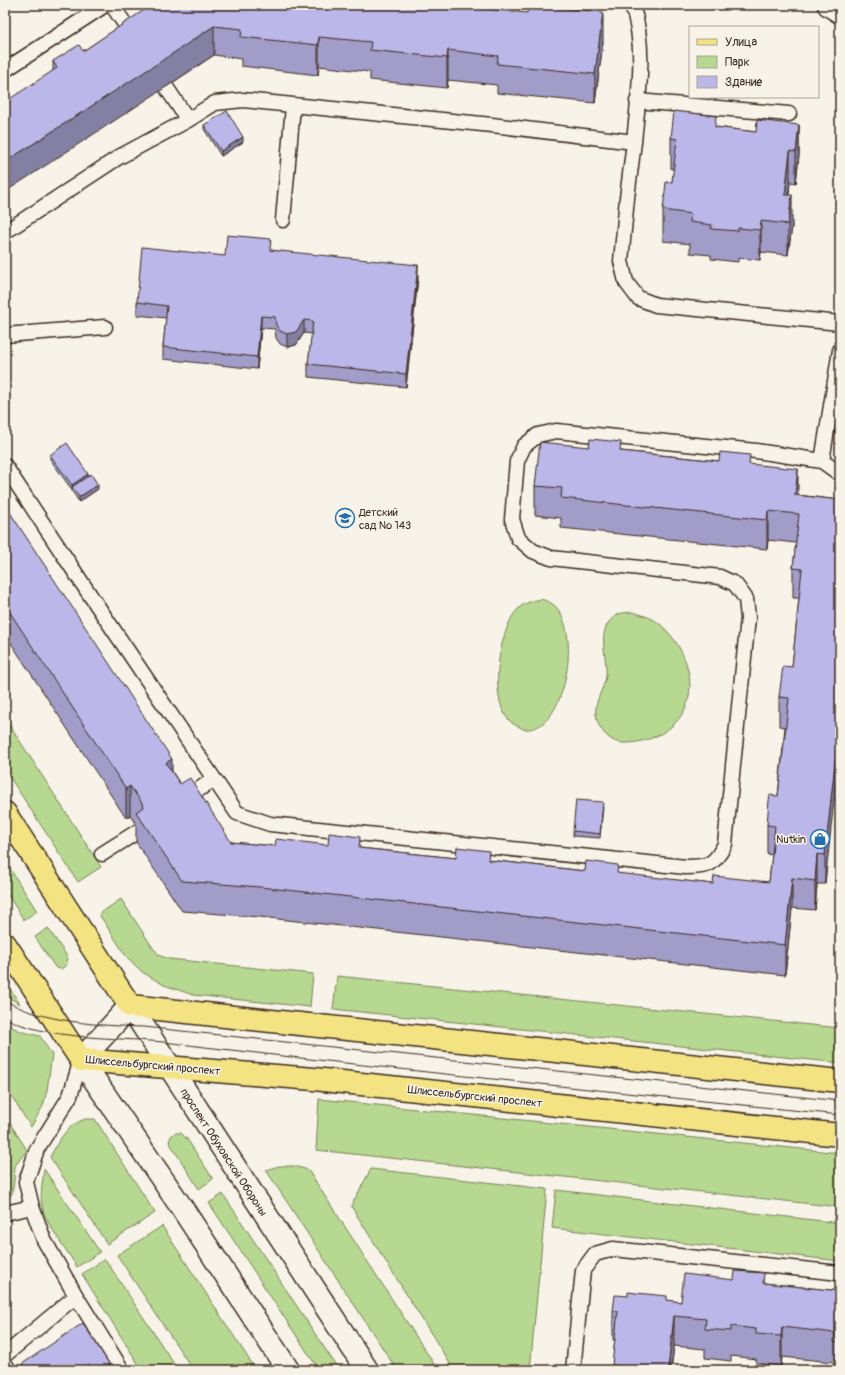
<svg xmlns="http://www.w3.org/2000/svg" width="845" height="1375" viewBox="0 0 845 1375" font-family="Pangolin,sans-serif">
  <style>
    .green { fill: #b7d891; stroke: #798158 }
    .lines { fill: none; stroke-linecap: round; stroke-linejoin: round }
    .lane-casing { stroke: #3b2a1e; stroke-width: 17 }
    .street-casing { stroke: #3b2a1e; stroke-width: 25 }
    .secondary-casing { stroke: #3b2a1e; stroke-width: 25 }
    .primary-casing { stroke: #3b2a1e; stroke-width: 25 }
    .lane { stroke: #f7f3e8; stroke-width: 14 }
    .street { stroke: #f7f3e8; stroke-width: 22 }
    .secondary { stroke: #f7f3e8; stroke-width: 22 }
    .primary { stroke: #f4e382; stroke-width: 22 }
    .tram { stroke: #3b2a1e; stroke-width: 1 }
    .wall { fill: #a19dc8; stroke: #3b2a1e }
    .shaded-wall { fill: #8380a3; stroke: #3b2a1e }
    .building { fill: #bbb7e9; stroke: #3b2a1e }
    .labels { text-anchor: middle; stroke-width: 3; stroke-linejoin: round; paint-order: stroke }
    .poi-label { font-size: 11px; fill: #3b2a1e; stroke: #f7f3e8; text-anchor: start }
    .street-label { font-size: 11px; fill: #3b2a1e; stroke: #f7f3e8 }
  </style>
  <rect width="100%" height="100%" fill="#f7f3e8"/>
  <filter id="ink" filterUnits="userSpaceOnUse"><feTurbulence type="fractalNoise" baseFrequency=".025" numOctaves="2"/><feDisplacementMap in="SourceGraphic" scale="8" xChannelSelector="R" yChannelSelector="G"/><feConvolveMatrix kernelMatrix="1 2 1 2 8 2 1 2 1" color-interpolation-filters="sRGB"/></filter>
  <g filter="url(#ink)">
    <path class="green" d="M541,599C546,601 551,602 555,606C564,615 567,629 568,642C571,668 559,733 523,729C521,728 518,726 515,725C486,709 498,631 517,610C523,603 532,601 541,599Z
      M632,612C643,615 654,618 662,626C689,650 703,698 673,725C661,737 639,744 622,743C608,742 597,727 596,714C594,701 604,689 606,676C608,655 594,629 617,615C621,612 628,613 632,612Z
      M5,718L101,867L78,882L5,770Z
      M5,861L37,911L24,920L5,891Z
      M121,899L153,948L160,956L170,959L313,974L310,1007L193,995L164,985L142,972L126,956L99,914Z
      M48,928L68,958C67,964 66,967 60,969L55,967L35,937Z
      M337,976L840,1028V1063L333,1009Z
      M5,981L20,1004L5,995Z
      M5,1024L23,1032L40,1036L52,1055L47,1090L43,1106L31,1127L5,1086Z
      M319,1099L840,1153V1207L316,1150Z
      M85,1119H95L155,1213L107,1244L50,1157C59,1140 66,1126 85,1119Z
      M8,1120L27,1150L15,1166L14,1181L12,1194L5,1199V1122Z
      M175,1133H181L187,1139L213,1179L199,1189L169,1142L171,1136Z
      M279,1166H294L308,1170L438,1370H397L266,1170Z
      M44,1169L100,1252L77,1267C68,1252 47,1225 43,1210C39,1197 43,1181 44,1169Z
      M371,1169L547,1189L530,1370H454L351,1206Z
      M556,1190L840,1223V1261L552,1228Z
      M223,1194L339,1370H319L209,1203Z
      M162,1226L256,1370H193L117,1255Z
      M105,1259L178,1370H142L82,1274Z"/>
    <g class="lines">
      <defs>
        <path id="lane" d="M112,5L135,39
          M632,5C647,49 638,97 634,142
          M5,70L105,5
          M166,87L188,120
          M637,101L789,114
          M283,220L293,106
          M5,232L119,157L188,120L215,103L243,100L492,125L634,142L627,198L621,261L626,282L638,298L656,305L840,323
          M5,335L105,327
          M840,350L822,461L840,474
          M5,466L88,592L237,813L270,824L686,867C709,867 714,865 725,844L748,618L746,599L735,584L720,577L551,558L533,551L518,538L512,519L517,461L524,446L538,435L556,431L756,451L822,461
          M182,801L214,779
          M102,854L140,830
          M81,1060L70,1096L37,1149L26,1182L32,1207L44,1240L76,1296L122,1370
          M5,1213L32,1207
          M5,1355L76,1296
          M5,1364L9,1370
          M573,1370L583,1270L595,1254L613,1249L840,1273"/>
        <path id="street" d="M829,5L840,12"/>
        <path id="secondary" d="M288,1370L182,1208L81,1060L130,1006L367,1370"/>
        <path id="primary" d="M5,813L130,1006L840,1081
          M5,944L81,1060L314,1079L840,1135"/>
      </defs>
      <use href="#lane" class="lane-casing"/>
      <use href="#street" class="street-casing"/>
      <use href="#secondary" class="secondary-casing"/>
      <use href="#primary" class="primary-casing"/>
      <use href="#lane" class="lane"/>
      <use href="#street" class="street"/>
      <use href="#secondary" class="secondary"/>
      <use href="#primary" class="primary"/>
      <path class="tram" d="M5,1000C38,1022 104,1026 144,1027L840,1101
        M5,1018C47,1039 104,1037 150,1041C169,1042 187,1045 205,1047C416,1072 628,1093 840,1115"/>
    </g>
    <path class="wall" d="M143,5H444L603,42L595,103L497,93V85L448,80L447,88L370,80V72L319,66L318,75L241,66V59L214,55L166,87L53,71V61L83,51L143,11Z
      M204,125L243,142L221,156L204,129Z
      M799,125V155L796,183L790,182L789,195L792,226L788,255L761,252L760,260L738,258V262L711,259V255L690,253V244L663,241V210L672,182L674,169H671V138L716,127L756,132Z
      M271,250L418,278L406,387L308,377V364L312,334L304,333L296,345L287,347L280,344L276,338L275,329L261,328L257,369L163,359V347L166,318L137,315V302L225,256Z
      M621,451L750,464L798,495L840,500L825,884H817L815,910L792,908L785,975L260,917L182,911L136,842V824L130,815L126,818L5,634V505L180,784L231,842L275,846L360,848L456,858L489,860L585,871L618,874L713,884L769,882L772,855L767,854V825L778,796L785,727L779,726V697L792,667L799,598H793V568L796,543L768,540L767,549L561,528V518L535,515V486Z
      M50,455L88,476L98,489L79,502L72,491V489V490L50,459Z
      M603,807L600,838L573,836V831Z
      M764,1283L840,1291V1370H834V1362L782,1357L781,1366L756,1363V1359L731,1356V1361L705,1358V1349L674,1346L671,1369L673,1370H612L615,1340H613V1311L628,1296L681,1302Z
      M22,1364L113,1370H23L22,1368Z"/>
    <path class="shaded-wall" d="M603,12V42L595,103V74Z
      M214,26V55L166,87L5,192V162Z
      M319,37V66L318,75V45Z
      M448,50V80L447,88V58Z
      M799,125V155L796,183V152Z
      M243,137V142L221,156V151Z
      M790,151V182L785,225V195Z
      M792,195V226L788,255V224Z
      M761,221V252L760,260V230Z
      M418,265V278L406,387V374Z
      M261,316V328L257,369V357Z
      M304,320V333L296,345L287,347V334Z
      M798,469V498L795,495Z
      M88,474V478L72,487V490V485Z
      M98,485V489L79,502V497Z
      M768,511V540L767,549V520Z
      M840,716V745L825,884V855Z
      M172,759V788L166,763Z
      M130,786V815L126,818V789Z
      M817,854V884L815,910V881Z
      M792,878V908L785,975V945Z
      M674,1316V1346L671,1370H668Z
      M782,1327V1357L781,1366V1336Z"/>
    <path class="building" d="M144,5H444L527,13L528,5L603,12L595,74L497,64L498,56L448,50L447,58L370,50L371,42L319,37L318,45L241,37L242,29L214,26L166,58L5,162V102L57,68L53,61L79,45L83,51L147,8Z
      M227,111L243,137L221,151L204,125Z
      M674,111L716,116L715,127L756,132L757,120L799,125L796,152L790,151L785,195H792L788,224L761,221L760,230L738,228V231L711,229L712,225L690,222L691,214L663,210L666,182H672L677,139L671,138Z
      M227,235L271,239L270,250L418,265L406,374L308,364L313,321L304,320L296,332L287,334L280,331L276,325L275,317L261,316L257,357L163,347L167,306L137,302L142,247L225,256Z
      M590,439L621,442L620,451L719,461L720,452L750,455L749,464L798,469L795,495L840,500V716L825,855L817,854L815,881L792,878L785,945L260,887L182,881L136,812L144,807L140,800L130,786L126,789L5,605V505L172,759L166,763L180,784L190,778L231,842L275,846L276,839L328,845L329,833L360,837L359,848L456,858L457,847L489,851L488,860L585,871L586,861L618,865L617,873L713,884L714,876L769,882L775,826L767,825L769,800L770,795L778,796L789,698L779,697L783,666L792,667L802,569L793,568L799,514L768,511L767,520L561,498L562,488L535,486L540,442L589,447Z
      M67,443L88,474L72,485L50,455Z
      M91,474L98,485L79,497L72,487Z
      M576,800L603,802L600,834L573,831Z
      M735,1271L764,1273L763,1283L840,1291V1343L834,1342L835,1333L782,1327L781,1336L756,1334V1329L731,1326V1331L705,1329L706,1319L674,1316L668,1369H673V1370H621V1366L612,1365L618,1311H613L615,1295L628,1296V1292L636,1293L667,1296V1300L681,1302L684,1274L734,1280Z
      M83,1323L113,1370H26L22,1364Z"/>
  </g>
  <defs>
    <symbol id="school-ring" viewBox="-11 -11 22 22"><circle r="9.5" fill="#f7f3e8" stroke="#1f6fb2" stroke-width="1.5"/><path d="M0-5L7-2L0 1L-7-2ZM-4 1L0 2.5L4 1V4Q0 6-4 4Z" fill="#1f6fb2"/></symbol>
    <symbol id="shop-ring" viewBox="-11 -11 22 22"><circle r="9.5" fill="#f7f3e8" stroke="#1f6fb2" stroke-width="1.5"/><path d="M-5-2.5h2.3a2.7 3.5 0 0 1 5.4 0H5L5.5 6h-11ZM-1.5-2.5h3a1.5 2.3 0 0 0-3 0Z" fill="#1f6fb2"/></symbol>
  </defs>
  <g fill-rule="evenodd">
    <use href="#school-ring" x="334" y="507" width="22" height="22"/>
    <use href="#shop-ring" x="809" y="828" width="22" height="22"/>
  </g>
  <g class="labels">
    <g class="poi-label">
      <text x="359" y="516">Детский<tspan x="359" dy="13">сад № 143</tspan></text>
      <text x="806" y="843" text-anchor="end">Nutkin</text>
    </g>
    <g class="street-label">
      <text transform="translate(153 1065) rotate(5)" y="4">Шлиссельбургский проспект</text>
      <text transform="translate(475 1096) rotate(6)" y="4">Шлиссельбургский проспект</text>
      <text transform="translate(224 1152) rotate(57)" y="4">проспект Обуховской Обороны</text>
    </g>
  </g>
  <rect width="845" height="1375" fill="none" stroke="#f7f3e8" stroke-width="20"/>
  <rect x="10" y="10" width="825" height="1355" fill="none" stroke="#3b2a1e" stroke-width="1.5" filter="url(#ink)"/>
  <rect x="689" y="26" width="130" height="72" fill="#f7f3e8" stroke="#aca397"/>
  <rect x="697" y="39" width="20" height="6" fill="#f4e382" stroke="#aca397"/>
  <text x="725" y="46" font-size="12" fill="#3b2a1e">Улица</text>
  <rect x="697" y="56" width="20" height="12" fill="#b7d891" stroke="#aca397"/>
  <text x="725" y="66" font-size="12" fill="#3b2a1e">Парк</text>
  <rect x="697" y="76" width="20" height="12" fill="#bbb7e9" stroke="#aca397"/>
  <text x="725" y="86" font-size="12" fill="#3b2a1e">Здание</text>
</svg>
